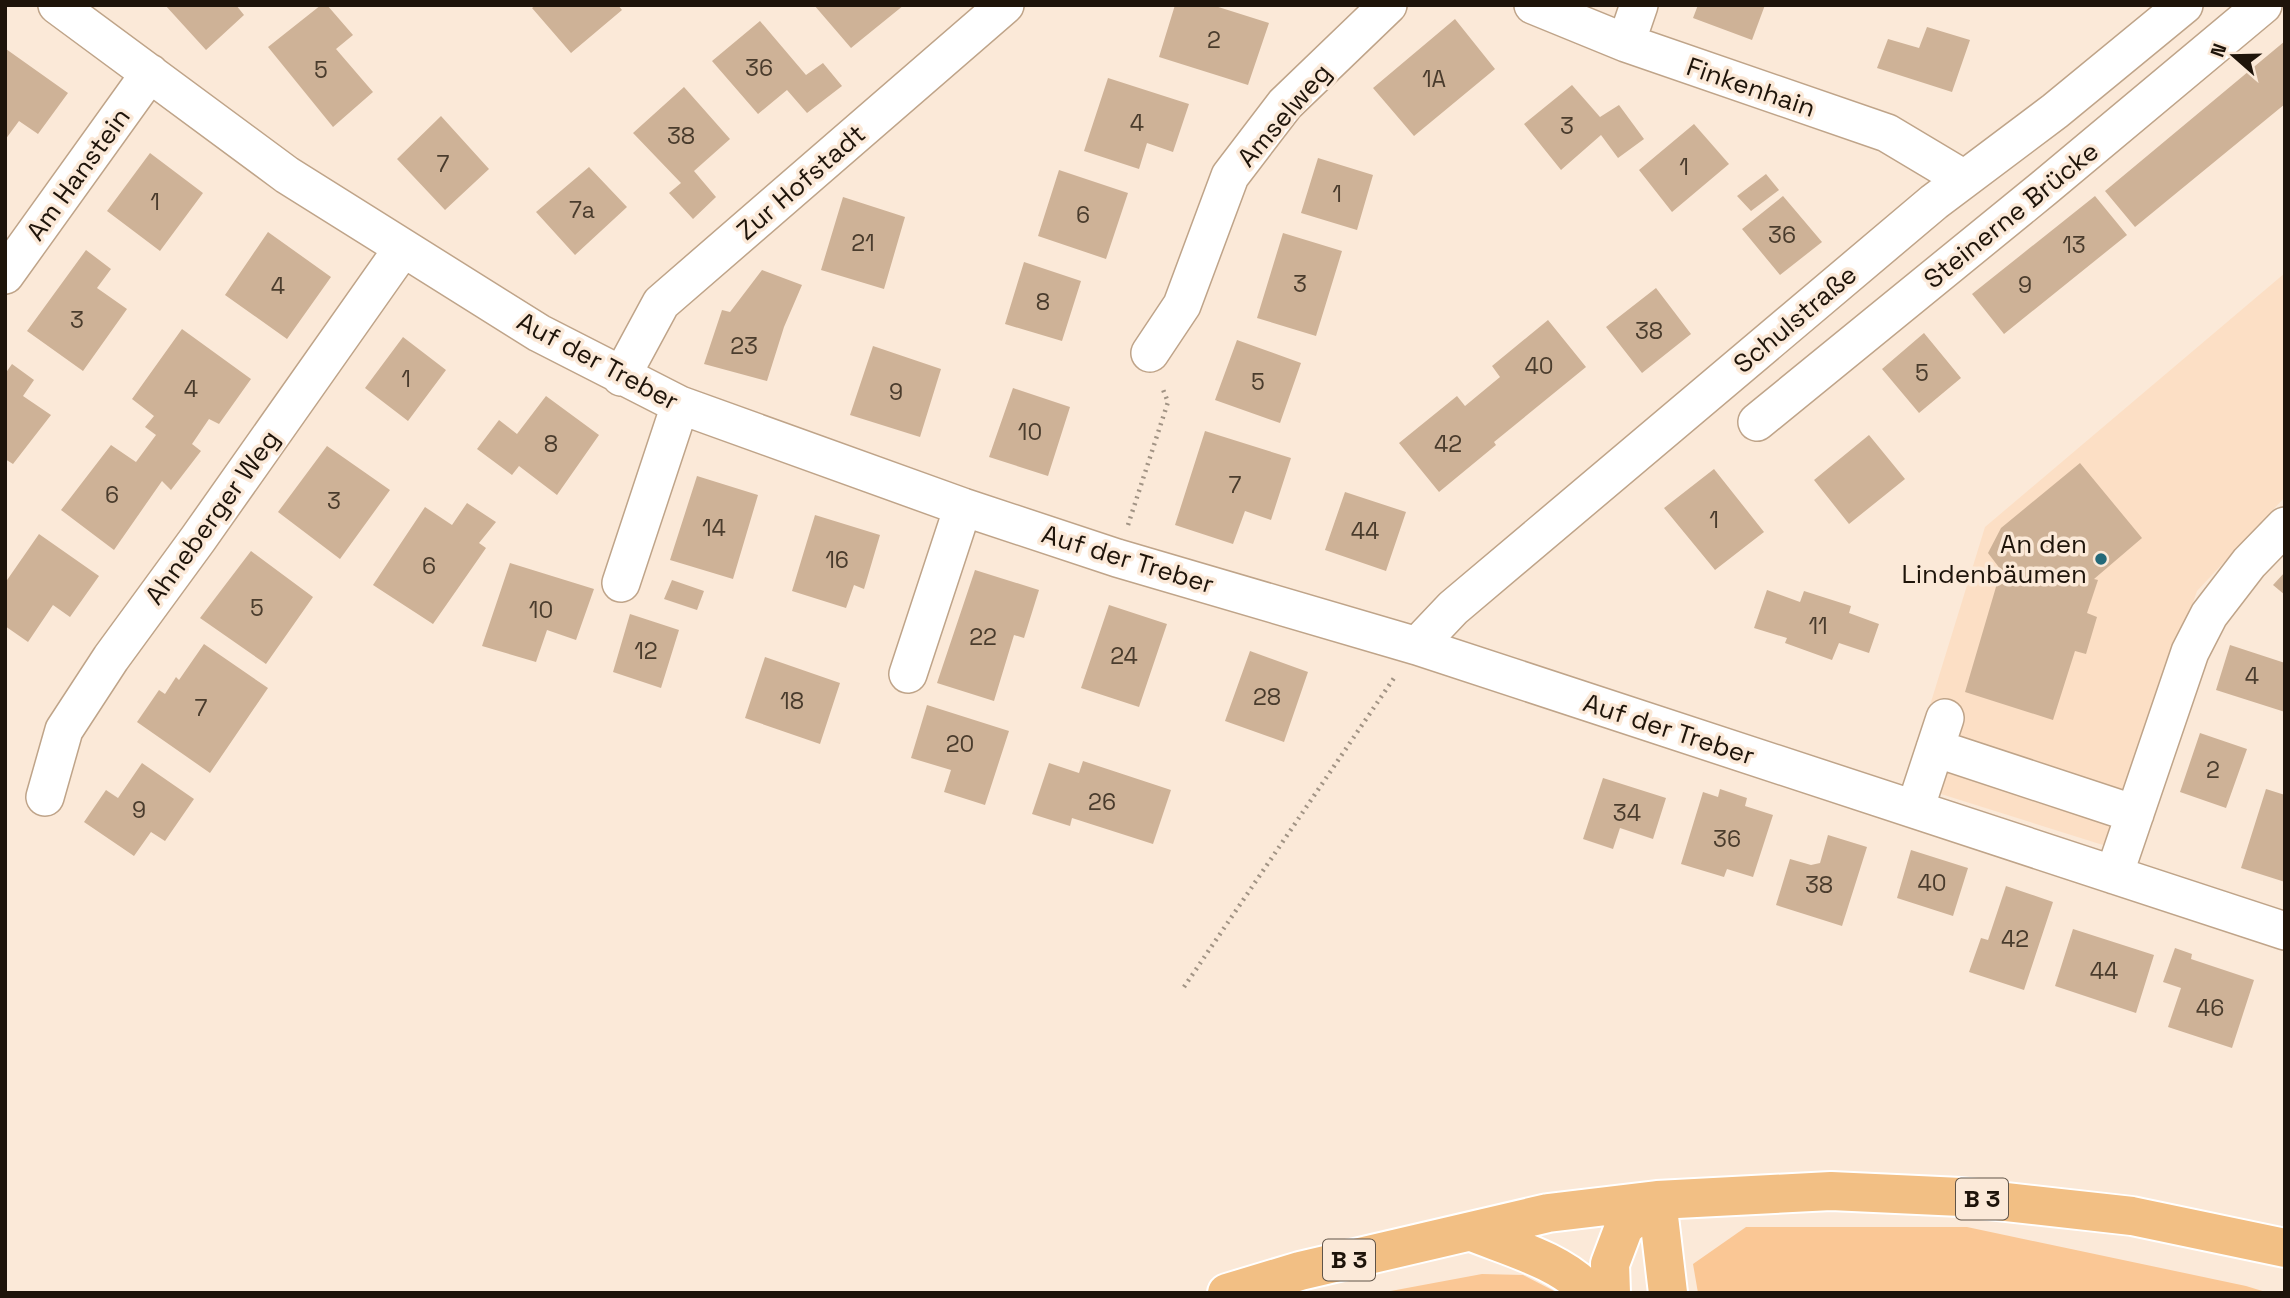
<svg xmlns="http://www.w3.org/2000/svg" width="2290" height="1298" viewBox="0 0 2290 1298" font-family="'Space Grotesk',sans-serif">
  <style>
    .built { fill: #fcdfc5 }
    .green { fill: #fac795 }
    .building { fill: #ceb297 }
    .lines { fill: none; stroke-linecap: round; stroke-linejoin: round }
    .minor-casing { stroke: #bfa489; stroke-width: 40 }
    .major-casing { stroke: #fff; stroke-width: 42 }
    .path { stroke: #a19384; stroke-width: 4.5; stroke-dasharray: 2 5; stroke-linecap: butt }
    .minor { stroke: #fff; stroke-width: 37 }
    .major { stroke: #f2bf84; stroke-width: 38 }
    .poi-dot { fill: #246979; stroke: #fbe9d8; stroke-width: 2.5 }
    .labels { text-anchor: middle; stroke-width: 7; stroke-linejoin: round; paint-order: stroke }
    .number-label { font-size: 23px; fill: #4a3c2d }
    .shield { fill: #fbe9d8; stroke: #605448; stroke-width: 2 }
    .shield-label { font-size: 24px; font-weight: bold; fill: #1e140a }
    .street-label { font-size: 26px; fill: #1e140a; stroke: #fbe9d8 }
    .poi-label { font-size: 26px; fill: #1e140a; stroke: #fbe9d8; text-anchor: end }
  </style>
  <rect width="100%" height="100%" fill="#fbe9d8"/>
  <path class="built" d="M2285,273V497L2197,591L2114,837L2103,845L1906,783L1985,527Z"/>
  <path class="green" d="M1746,1227H1967L2246,1286L2269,1293H1698L1693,1264Z
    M1482,1274L1523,1275L1558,1293H1380Z"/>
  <path class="building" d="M165,5H236L244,15L206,50Z
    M321,5H327L353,35L336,49L373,92L333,127L268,47Z
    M536,5H618L622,10L571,53L532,8Z
    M814,5H904L851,48Z
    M1175,5H1212L1269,23L1248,85L1159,57Z
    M1698,5H1765L1752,40L1693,18Z
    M1455,19L1495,69L1414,136L1373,88Z
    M760,21L806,75L823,63L842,86L807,113L787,90L758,114L712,61Z
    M1927,27L1970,40L1952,92L1877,68L1888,39L1919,48Z
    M2285,41V104L2135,227L2105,191Z
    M6,49L68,93L38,134L19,121L5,140Z
    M1108,78L1189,104L1173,152L1147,143L1139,169L1084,151Z
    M1572,85L1600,117L1619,105L1644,139L1618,158L1601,135L1561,170L1524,124Z
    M684,87L730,139L694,171L716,197L693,219L669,193L681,183L633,133Z
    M441,116L489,169L445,210L397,159Z
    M1694,124L1729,164L1672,212L1639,170Z
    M150,153L203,193L160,251L107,211Z
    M1318,158L1373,175L1357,230L1301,213Z
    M589,167L627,207L575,255L536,212Z
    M1059,170L1128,193L1106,259L1038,236Z
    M1766,174L1779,190L1751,211L1737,196Z
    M1783,196L1822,242L1780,275L1742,229Z
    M2095,196L2127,235L2004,334L1972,294Z
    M843,197L905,217L884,289L821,270Z
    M268,232L331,277L287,339L225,295Z
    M1283,233L1342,251L1316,336L1257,318Z
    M86,250L111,269L97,288L127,309L83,371L27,331Z
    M1024,262L1081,281L1062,341L1005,324Z
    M762,270L802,285L784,327L767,381L704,364L722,310L730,312Z
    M1656,288L1691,334L1642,373L1606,327Z
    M1548,320L1586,367L1494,442L1496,445L1439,492L1399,443L1457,396L1465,406L1500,377L1492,366Z
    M182,329L251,379L219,424L209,419L192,444L201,451L171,490L162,481L114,550L61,510L111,445L136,462L156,435L145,427L154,416L132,399Z
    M1924,333L1961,378L1919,413L1882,369Z
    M403,337L446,370L408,421L365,388Z
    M1237,340L1301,363L1280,423L1215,400Z
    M873,346L941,369L920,437L850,415Z
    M12,364L34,380L23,396L51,415L13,464L5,459V374Z
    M1013,388L1070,407L1048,476L989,457Z
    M546,396L599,435L557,495L519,466L512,475L477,449L499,420L517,434Z
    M1205,431L1291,458L1271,520L1245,511L1233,544L1175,525Z
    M1869,435L1905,479L1849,524L1814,480Z
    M327,446L390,490L340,559L278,512Z
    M2080,463L2142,538L2094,579L2098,580L2087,613L2097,617L2086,654L2075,651L2053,720L1965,692L2001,570L1988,553L2001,528Z
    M1714,469L1764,532L1715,570L1664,508Z
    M697,476L758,495L733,579L670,560Z
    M1345,492L1406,512L1386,571L1325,550Z
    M467,503L496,522L479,543L486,548L433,624L373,585L425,507L452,525Z
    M815,515L880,535L864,589L854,585L846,608L792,591Z
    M39,534L99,576L70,617L53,605L28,642L5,626V583Z
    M251,551L313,597L266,664L200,618Z
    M510,563L594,589L576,640L547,630L536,662L482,646Z
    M975,570L1039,590L1024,638L1014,635L994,701L937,683Z
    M2285,572V595L2273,585Z
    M672,580L704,591L697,610L664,599Z
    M1767,590L1800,602L1804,591L1851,606L1849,613L1879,624L1869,653L1839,643L1832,660L1785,643L1787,638L1754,628Z
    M1109,605L1167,624L1139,707L1081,688Z
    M630,614L679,630L661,688L613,672Z
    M204,644L268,688L210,773L137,722L159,690L165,694L176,677L179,680Z
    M2230,645L2285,663V712L2216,690Z
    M1250,651L1308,672L1284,742L1225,721Z
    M765,657L840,683L820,744L745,718Z
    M927,705L1009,731L985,805L944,792L951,770L911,758Z
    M2200,733L2247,749L2226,808L2180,792Z
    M1083,761L1171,790L1153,844L1072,818L1070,826L1032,814L1049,763L1079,773Z
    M142,763L194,799L165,841L151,832L134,856L84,822L106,790L118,798Z
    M1603,778L1666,798L1653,839L1620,828L1613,849L1583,839Z
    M1720,789L1747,798L1745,806L1773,815L1753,877L1727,869L1724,877L1681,864L1703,792L1718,797Z
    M2266,789L2285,795V882L2241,868Z
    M1828,835L1867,847L1842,926L1776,905L1790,859L1811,865L1820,863Z
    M1911,850L1968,868L1953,916L1897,898Z
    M2006,886L2053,902L2024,990L1969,972L1981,938L1988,940Z
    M2073,929L2154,955L2136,1013L2055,986Z
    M2175,948L2192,954L2191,959L2254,980L2232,1048L2168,1027L2181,988L2163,982Z"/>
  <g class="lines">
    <defs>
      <path id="minor" d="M57,5L287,175L539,333L680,405L963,507L1117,558L1417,646L2285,931
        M1533,5L1626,43L1887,133L1964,179
        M1626,43L1639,5
        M5,275L150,73
        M1150,353L1182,305L1230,176L1285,104L1388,5
        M621,377L661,303L1005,5
        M1757,422L2044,188L2263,5
        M621,583L680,405
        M1417,646L1453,608L1934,202L2055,111L2184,5
        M908,674L963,507
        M1935,748L2135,814
        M45,797L64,730L111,658L198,539L403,248
        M1915,809L1945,718
        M2114,875L2190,652L2209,615L2249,563L2285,526"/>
      <path id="major" d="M1657,1200L1668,1293
        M1472,1232C1509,1247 1562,1261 1590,1293
        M1227,1293L1300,1271L1548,1213L1657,1200L1831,1191L1961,1197L2132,1216L2285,1248
        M1611,1293L1610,1264L1624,1227L1657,1200"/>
    </defs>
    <use href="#minor" class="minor-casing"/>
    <use href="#major" class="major-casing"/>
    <path class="path" d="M1128,525L1168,402L1162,387
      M1184,987L1394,678"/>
    <use href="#minor" class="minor"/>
    <use href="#major" class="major"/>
  </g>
  <circle class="poi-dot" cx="2101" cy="559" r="7"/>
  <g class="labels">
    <g class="number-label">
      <text x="1214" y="48">2</text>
      <text x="759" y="76">36</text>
      <text x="321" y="78">5</text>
      <text x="1434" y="87">1A</text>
      <text x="1137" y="131">4</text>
      <text x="1567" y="134">3</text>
      <text x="681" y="144">38</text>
      <text x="443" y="172">7</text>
      <text x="1684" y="175">1</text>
      <text x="1337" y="202">1</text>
      <text x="155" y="210">1</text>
      <text x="582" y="218">7a</text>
      <text x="1083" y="223">6</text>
      <text x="1782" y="243">36</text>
      <text x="863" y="251">21</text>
      <text x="2074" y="253">13</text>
      <text x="1300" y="292">3</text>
      <text x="2025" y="293">9</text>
      <text x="278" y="294">4</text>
      <text x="1043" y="310">8</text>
      <text x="77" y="328">3</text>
      <text x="1649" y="339">38</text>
      <text x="744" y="354">23</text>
      <text x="1539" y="374">40</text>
      <text x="1922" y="381">5</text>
      <text x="406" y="387">1</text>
      <text x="1258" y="390">5</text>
      <text x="191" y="397">4</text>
      <text x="896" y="400">9</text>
      <text x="1030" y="440">10</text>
      <text x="551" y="452">8</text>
      <text x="1448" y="452">42</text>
      <text x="1235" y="493">7</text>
      <text x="112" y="503">6</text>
      <text x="334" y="509">3</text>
      <text x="1714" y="528">1</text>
      <text x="714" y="536">14</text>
      <text x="1365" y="539">44</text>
      <text x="837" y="568">16</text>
      <text x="429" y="574">6</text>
      <text x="257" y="616">5</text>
      <text x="541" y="618">10</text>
      <text x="1818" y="634">11</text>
      <text x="983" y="645">22</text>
      <text x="646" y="659">12</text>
      <text x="1124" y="664">24</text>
      <text x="2252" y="684">4</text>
      <text x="1267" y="705">28</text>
      <text x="792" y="709">18</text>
      <text x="201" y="716">7</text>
      <text x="960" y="752">20</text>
      <text x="2213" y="778">2</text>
      <text x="1102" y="810">26</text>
      <text x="139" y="818">9</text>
      <text x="1627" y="821">34</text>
      <text x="1727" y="847">36</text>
      <text x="1932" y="891">40</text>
      <text x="1819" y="893">38</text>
      <text x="2015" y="947">42</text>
      <text x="2104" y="979">44</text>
      <text x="2210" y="1016">46</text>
    </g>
    <g class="shield">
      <rect x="1956" y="1178.5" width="52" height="41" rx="5"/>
      <rect x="1323" y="1239.5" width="52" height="41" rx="5"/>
    </g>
    <g class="shield-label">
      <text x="1982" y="1207">B 3</text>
      <text x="1349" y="1268">B 3</text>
    </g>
    <g class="street-label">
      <text transform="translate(1751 87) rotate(19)" y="9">Finkenhain</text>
      <text transform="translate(1284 115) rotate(-49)" y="9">Amselweg</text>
      <text transform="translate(78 174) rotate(-54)" y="9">Am Hanstein</text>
      <text transform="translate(801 182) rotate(-41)" y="9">Zur Hofstadt</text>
      <text transform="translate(2011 215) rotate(-39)" y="9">Steinerne Brücke</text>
      <text transform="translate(1795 319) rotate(-40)" y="9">Schulstraße</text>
      <text transform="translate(598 361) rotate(28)" y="9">Auf der Treber</text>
      <text transform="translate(212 517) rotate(-54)" y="9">Ahneberger Weg</text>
      <text transform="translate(1128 559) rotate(17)" y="9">Auf der Treber</text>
      <text transform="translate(1669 729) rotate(18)" y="9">Auf der Treber</text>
    </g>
    <g class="poi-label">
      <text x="2087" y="553">An den<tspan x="2087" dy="30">Lindenbäumen</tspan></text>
    </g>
  </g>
  <rect width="2290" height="1298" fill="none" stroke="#1e140a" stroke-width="14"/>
  <g transform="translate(2234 56) rotate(290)" stroke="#fbe9d8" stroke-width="5" paint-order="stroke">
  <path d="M0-5L12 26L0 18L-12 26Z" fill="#1e140a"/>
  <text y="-10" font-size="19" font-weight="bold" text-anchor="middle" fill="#1e140a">N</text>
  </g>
</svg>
